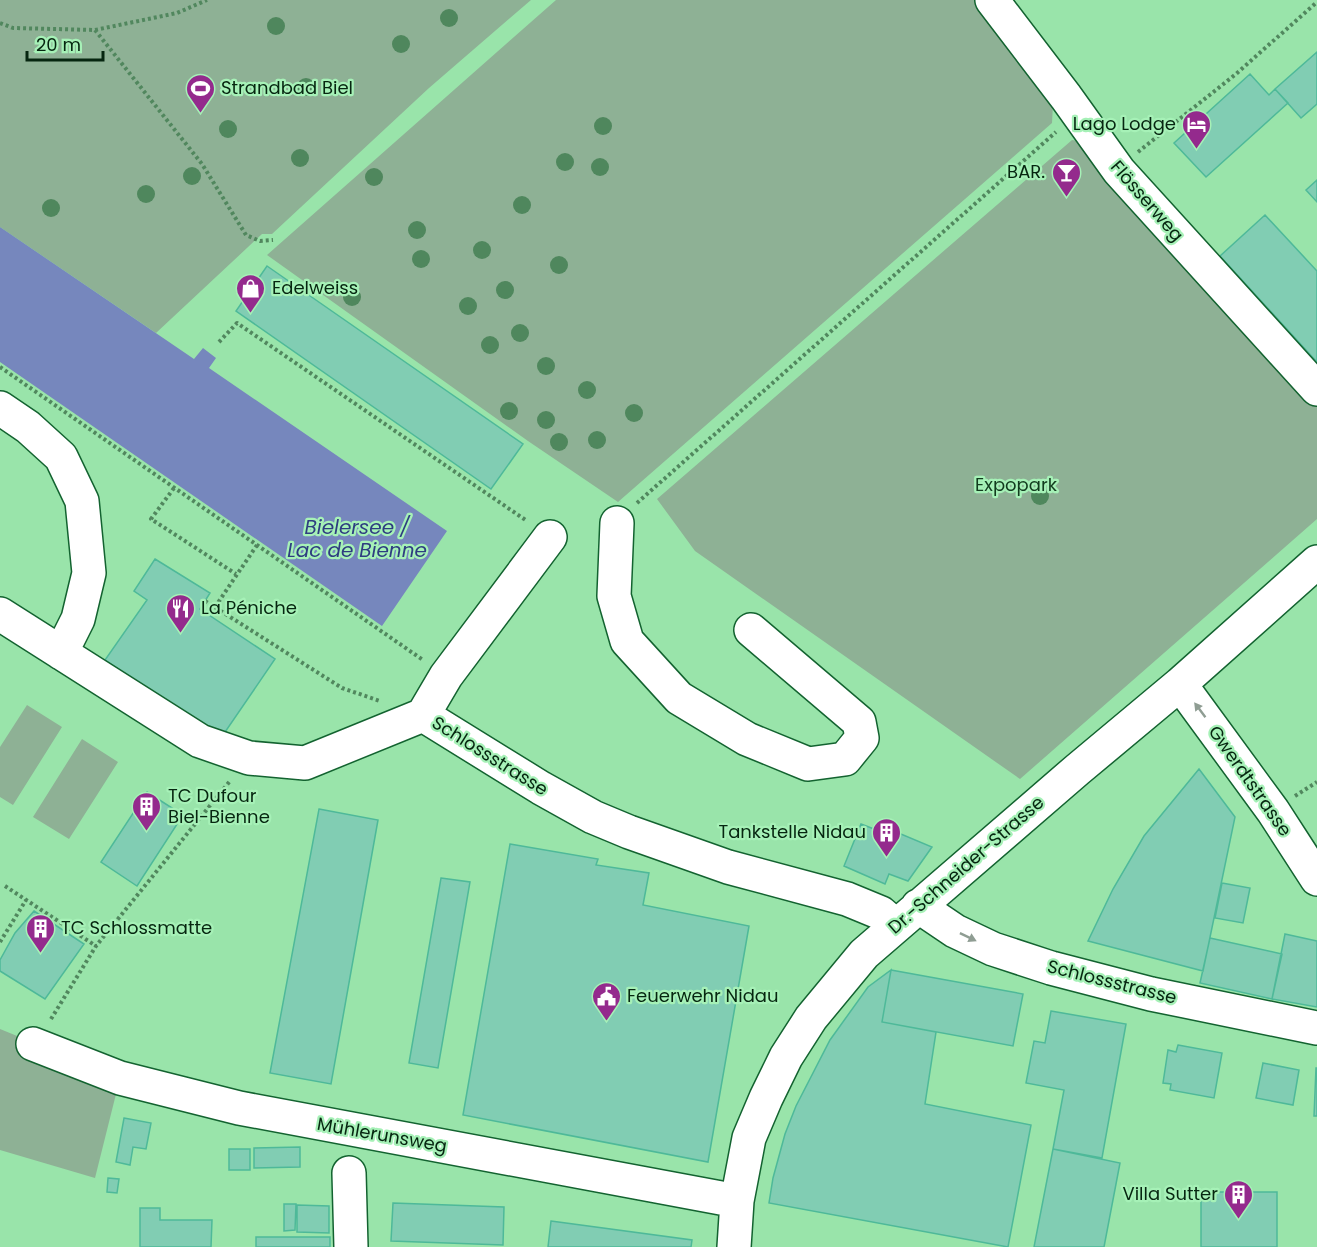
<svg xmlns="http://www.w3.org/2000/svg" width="1317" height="1247" viewBox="0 0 1317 1247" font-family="Poppins,sans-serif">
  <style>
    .green { fill: #8eb195 }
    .water { fill: #7687bd }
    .building { fill: #81cdb3; stroke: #4eb999; stroke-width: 1.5 }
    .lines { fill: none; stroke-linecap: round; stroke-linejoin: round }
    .minor-casing { stroke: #136330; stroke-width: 36 }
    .path { stroke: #51875e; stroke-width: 4; stroke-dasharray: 3 3; stroke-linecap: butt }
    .minor { stroke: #fff; stroke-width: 33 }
    .tree { fill: #4f875d }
    .oneway { fill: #8f9d93 }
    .labels { text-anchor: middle; stroke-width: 4.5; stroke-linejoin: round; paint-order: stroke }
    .poi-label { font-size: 18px; fill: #062610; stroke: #a6f1b7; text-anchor: start }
    .street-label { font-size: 18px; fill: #062610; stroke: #a6f1b7 }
    .park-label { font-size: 18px; fill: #123b1e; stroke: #a6f1b7 }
    .water-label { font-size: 20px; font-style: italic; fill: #2e3d80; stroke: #a6f1b7 }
  </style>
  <rect width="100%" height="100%" fill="#99e4aa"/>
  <path class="green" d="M0,0H531L429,88L272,234H262L156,333L0,227Z
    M556,0H974L1053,104L1052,123L618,502L528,441L267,255Z
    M1072,140L1083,142L1317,406V519L1020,779L695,551L657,499Z
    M27,705L62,727L13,805L0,797V747Z
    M82,739L118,762L69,839L33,817Z
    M0,1029L120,1078L95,1178L0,1150Z"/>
  <path class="water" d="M0,227L194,359L203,348L216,358L209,368L447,531L382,626L0,362Z"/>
  <path class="building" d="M1317,52V104L1301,118L1275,89Z
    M1250,74L1269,95L1275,89L1288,103L1206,177L1174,143Z
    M1317,180V202L1306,190Z
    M1265,215L1317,271V362L1220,256Z
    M267,266L523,444L491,489L236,311Z
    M155,559L210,593L200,609L275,659L221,738L105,660L147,600L134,591Z
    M1199,769L1235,817L1203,971L1088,941L1113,889L1144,836Z
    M147,792L183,815L137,886L101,862Z
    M319,809L378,820L331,1084L270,1073Z
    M861,824L887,834L889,829L932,847L908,881L889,874L885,884L844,866Z
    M510,844L598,859L596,865L649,873L643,905L749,926L708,1162L463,1115Z
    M441,878L470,882L438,1068L409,1063Z
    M1222,883L1250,888L1243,923L1215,918Z
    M34,911L84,944L45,999L0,971V960L15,933Z
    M1285,934L1317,941V1007L1272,999Z
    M1210,938L1282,954L1272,999L1200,983Z
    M891,970L882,1022L936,1032L925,1104L1031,1125L1008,1247L769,1203L773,1178L785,1134L796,1106L830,1040L868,987Z
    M891,970L1023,994L1013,1046L882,1022Z
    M1051,1011L1126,1024L1102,1158L1053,1149L1064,1090L1026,1083L1034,1041L1045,1043Z
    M1178,1045L1222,1053L1214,1098L1170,1090L1171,1084L1163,1083L1168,1050L1176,1052Z
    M1263,1063L1299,1070L1293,1105L1256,1098Z
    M1316,1068H1317V1116H1314Z
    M124,1118L151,1123L146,1149L133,1147L130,1165L116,1162Z
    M300,1147V1167L254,1168V1148Z
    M229,1149H250V1170H229Z
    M1053,1149L1120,1163L1104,1247H1034Z
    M108,1178L119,1179L117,1193L107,1192Z
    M1201,1192H1277V1247H1201Z
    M393,1203L504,1207L503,1245L391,1241Z
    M284,1204H296L295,1230L284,1231Z
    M297,1205L329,1206V1233L297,1232Z
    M140,1208H160V1220H212L211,1247H140Z
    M551,1221L692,1240L691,1247H548Z
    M256,1237H330V1247H256Z"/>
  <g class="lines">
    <defs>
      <path id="minor" d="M992,0L1066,97L1119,171L1317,389
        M0,408L28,427L61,457L82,501L89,573L78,619L61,653
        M617,523L614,596L627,641L679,698L747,739L808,764L845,759L862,738L859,722L751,630
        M0,614L200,741L249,758L305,763L423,715
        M1180,684L1273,811L1317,879
        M423,715L541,788L593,817L629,832L728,867L847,899L881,913L896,926
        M423,715L446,676L550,537
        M918,906L955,931L993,949L1051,968L1151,994L1317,1028
        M33,1044L120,1078L239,1108L737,1201
        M349,1173L351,1247
        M734,1247L737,1201L749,1138L766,1098L786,1057L811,1018L864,954L1077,770L1180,684L1317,562"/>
    </defs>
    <use href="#minor" class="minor-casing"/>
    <path class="path" d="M0,23L13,28L95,30L177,13L207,0
      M95,30L202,164L246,235L260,241L273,240
      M1138,152L1236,74L1317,2
      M219,342L237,323L527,521
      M0,367L423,660
      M174,488L151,519L236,574
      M637,503L1056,132
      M205,601L342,688L380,701
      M215,607L257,545
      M1295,796L1317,782
      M5,886L96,946
      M0,942L26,900
      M51,1019L96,946L230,781"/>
    <use href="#minor" class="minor"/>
  </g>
  <g class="tree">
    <circle cx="449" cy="18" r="9"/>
    <circle cx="276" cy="26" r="9"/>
    <circle cx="401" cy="44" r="9"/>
    <circle cx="306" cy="87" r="9"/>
    <circle cx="603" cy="126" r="9"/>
    <circle cx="228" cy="129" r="9"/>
    <circle cx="300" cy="158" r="9"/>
    <circle cx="565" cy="162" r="9"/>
    <circle cx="600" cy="167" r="9"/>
    <circle cx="192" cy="176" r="9"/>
    <circle cx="374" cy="177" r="9"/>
    <circle cx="146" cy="194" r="9"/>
    <circle cx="522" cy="205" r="9"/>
    <circle cx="51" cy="208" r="9"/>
    <circle cx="417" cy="230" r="9"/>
    <circle cx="482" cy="250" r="9"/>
    <circle cx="421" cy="259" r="9"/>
    <circle cx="559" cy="265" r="9"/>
    <circle cx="505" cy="290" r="9"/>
    <circle cx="352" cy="297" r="9"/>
    <circle cx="468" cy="306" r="9"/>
    <circle cx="520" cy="333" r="9"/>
    <circle cx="490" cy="345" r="9"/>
    <circle cx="546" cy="366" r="9"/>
    <circle cx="587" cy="390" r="9"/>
    <circle cx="509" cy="411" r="9"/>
    <circle cx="634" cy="413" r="9"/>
    <circle cx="546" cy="420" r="9"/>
    <circle cx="597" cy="440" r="9"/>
    <circle cx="559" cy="442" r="9"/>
    <circle cx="1040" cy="496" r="9"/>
  </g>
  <defs><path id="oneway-solid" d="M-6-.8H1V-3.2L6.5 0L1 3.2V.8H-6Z" transform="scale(1.5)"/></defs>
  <g class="oneway">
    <use href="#oneway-solid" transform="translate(1200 710) rotate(-127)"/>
    <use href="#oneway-solid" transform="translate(968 937) rotate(26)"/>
  </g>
  <defs>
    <symbol id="stadium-pin" viewBox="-11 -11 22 30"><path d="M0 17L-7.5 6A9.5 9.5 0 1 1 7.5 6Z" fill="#942a8d" stroke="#a6f1b7"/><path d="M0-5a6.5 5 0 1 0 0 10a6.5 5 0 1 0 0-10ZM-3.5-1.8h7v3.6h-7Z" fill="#fff"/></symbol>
    <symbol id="hotel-pin" viewBox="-11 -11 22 30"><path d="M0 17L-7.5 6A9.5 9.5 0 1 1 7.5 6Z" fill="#942a8d" stroke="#a6f1b7"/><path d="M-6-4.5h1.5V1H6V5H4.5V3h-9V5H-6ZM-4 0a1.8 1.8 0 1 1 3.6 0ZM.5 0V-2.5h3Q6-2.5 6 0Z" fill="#fff"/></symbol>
    <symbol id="bar-pin" viewBox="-11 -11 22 30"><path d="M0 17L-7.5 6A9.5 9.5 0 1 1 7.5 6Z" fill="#942a8d" stroke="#a6f1b7"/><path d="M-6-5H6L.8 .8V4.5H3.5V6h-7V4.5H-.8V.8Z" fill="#fff"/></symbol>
    <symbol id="shop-pin" viewBox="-11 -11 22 30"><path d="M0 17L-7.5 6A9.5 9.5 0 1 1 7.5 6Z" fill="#942a8d" stroke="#a6f1b7"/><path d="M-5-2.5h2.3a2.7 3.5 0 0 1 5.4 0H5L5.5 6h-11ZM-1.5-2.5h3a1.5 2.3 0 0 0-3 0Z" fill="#fff"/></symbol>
    <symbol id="restaurant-pin" viewBox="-11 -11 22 30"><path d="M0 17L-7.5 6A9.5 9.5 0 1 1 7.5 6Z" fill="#942a8d" stroke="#a6f1b7"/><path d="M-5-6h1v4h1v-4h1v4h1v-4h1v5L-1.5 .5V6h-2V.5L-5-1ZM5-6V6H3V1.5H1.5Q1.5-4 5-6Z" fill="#fff"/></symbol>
    <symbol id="building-pin" viewBox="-11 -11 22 30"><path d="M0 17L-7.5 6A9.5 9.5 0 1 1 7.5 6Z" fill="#942a8d" stroke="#a6f1b7"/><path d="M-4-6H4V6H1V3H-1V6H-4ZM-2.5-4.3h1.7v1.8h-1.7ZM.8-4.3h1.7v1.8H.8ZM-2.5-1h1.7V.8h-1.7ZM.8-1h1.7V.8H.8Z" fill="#fff"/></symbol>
    <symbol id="civic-pin" viewBox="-11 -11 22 30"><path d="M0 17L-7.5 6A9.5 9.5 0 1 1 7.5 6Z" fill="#942a8d" stroke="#a6f1b7"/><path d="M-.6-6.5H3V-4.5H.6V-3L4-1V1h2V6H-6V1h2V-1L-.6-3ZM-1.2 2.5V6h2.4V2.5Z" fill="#fff"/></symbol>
  </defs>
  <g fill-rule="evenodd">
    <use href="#stadium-pin" x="184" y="72" width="33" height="45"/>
    <use href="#hotel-pin" x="1180" y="108" width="33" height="45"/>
    <use href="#bar-pin" x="1050" y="156" width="33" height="45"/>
    <use href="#shop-pin" x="234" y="272" width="33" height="45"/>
    <use href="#restaurant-pin" x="164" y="592" width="33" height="45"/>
    <use href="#building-pin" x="130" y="790" width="33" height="45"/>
    <use href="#building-pin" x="870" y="816" width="33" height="45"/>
    <use href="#building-pin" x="24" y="912" width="33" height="45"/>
    <use href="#civic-pin" x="590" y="980" width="33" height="45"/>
    <use href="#building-pin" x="1222" y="1178" width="33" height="45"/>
  </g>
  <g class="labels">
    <g class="poi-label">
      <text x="221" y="94">Strandbad Biel</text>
      <text x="1176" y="130" text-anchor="end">Lago Lodge</text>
      <text x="1045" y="178" text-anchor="end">BAR.</text>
      <text x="272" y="294">Edelweiss</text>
      <text x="201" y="614">La Péniche</text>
      <text x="168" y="802">TC Dufour<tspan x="168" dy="21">Biel-Bienne</tspan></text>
      <text x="866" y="838" text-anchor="end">Tankstelle Nidau</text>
      <text x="61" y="934">TC Schlossmatte</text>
      <text x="627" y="1002">Feuerwehr Nidau</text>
      <text x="1218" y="1200" text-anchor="end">Villa Sutter</text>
    </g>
    <g class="street-label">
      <text transform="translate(1147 201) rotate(49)" y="6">Flösserweg</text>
      <text transform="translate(490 756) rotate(32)" y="6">Schlossstrasse</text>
      <text transform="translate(1250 781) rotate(55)" y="6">Gwerdtstrasse</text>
      <text transform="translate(966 865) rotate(-41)" y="6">Dr.-Schneider-Strasse</text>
      <text transform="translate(1112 982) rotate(14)" y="6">Schlossstrasse</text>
      <text transform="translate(382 1135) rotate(10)" y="6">Mühlerunsweg</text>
    </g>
    <g class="park-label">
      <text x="1016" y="491">Expopark</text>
    </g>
    <g class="water-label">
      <text x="357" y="534">Bielersee /<tspan x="357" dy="23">Lac de Bienne</tspan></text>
    </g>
  </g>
  <path d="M27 51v9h76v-9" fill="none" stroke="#062610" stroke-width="3"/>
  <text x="36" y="51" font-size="18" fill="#062610" stroke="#a6f1b7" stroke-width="4.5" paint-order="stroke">20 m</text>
</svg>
